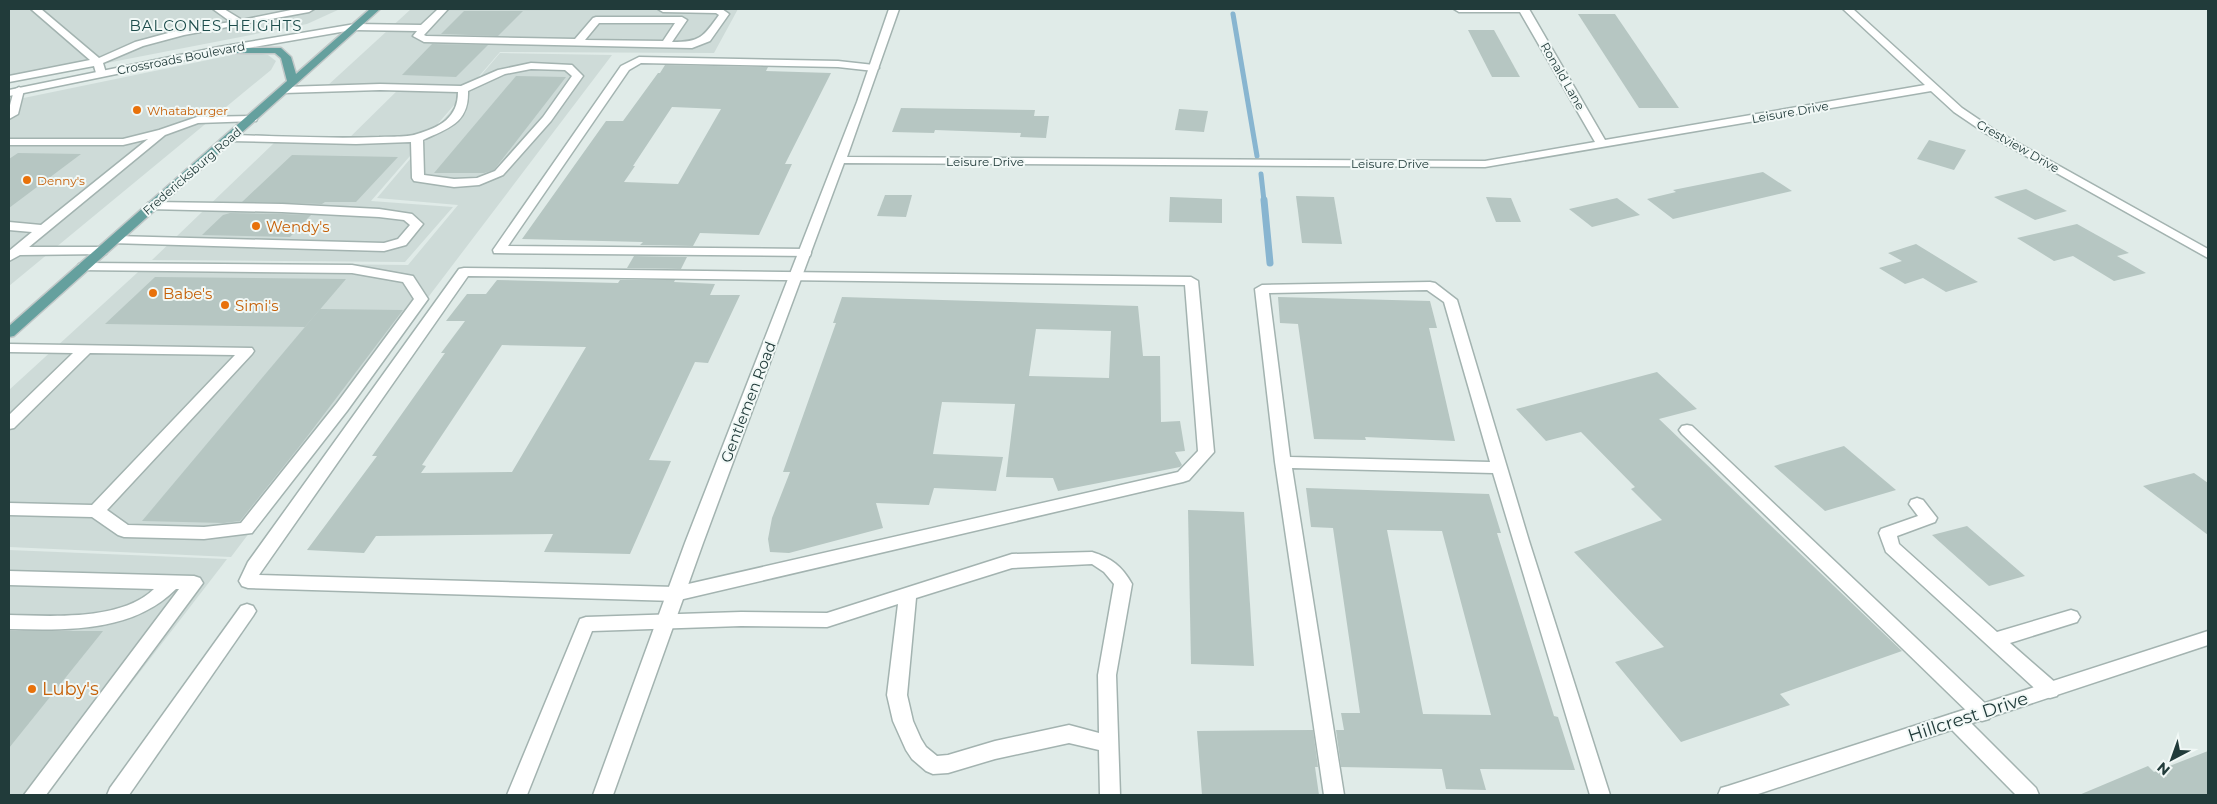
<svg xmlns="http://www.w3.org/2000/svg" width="2217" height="804" viewBox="0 0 2217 804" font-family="Montserrat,sans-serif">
	<rect width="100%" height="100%" fill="#e0ebe8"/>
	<!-- built -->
	<g fill="#cedbd8">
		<polygon points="9,9 340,9 307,24 9,82"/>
		<polygon points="411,9 738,9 714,53 500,52 371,201 453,207 405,262 152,260 274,143 343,144 403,85 327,86"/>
		<polygon points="256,53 268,55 276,61 271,70 9,286 9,101 232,55"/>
		<polygon points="500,53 612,55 231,557 9,547 9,390 149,262 408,265 458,205 377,198"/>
		<polygon points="9,550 227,559 45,795 9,795"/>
	</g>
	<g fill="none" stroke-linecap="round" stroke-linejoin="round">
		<!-- stream-far1 -->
		<g stroke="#88b5d0" stroke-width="5">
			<polyline points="1233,14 1257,156"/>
			<polyline points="1261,174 1264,201"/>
		</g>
		<!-- stream -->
		<polyline stroke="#88b5d0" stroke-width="7" points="1264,200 1270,263"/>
	</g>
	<!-- building -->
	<g fill="#b6c6c2" fill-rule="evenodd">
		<polygon points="464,11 523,11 498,36 441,34"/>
		<polygon points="1578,14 1615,14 1679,108 1639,108"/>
		<polygon points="1468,30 1494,30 1520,77 1492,77"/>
		<polygon points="432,44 488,45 456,77 402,75"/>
		<path d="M665,65L768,67L766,71L831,73L785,164H792L759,235L700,233L693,246L640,245L643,242L522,239L606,121H623L658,73H660ZM672,107L721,109L678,184L624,182L635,166H633Z"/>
		<polygon points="516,76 566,77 494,170 484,173 434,173"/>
		<polygon points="901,108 1035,110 1034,116 1049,116 1046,138 1020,137 1021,133 935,130 934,133 892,132"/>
		<polygon points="1179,109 1208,111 1204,132 1175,130"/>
		<polygon points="1929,140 1966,150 1954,170 1917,159"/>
		<polygon points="18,153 81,154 9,208 9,159"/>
		<polygon points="292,155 398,157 356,202 325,202 322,204 242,202"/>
		<polygon points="1763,172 1792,191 1673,219 1647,199 1676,192 1673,190"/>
		<polygon points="2026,189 2067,211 2035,220 1994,197"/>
		<polygon points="885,195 912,195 906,217 877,216"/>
		<polygon points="1296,196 1334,197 1342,244 1302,243"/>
		<polygon points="1170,197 1222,199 1222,223 1169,222"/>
		<polygon points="1486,197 1511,198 1521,222 1496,222"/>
		<polygon points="1617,198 1640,215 1592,227 1569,209"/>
		<polygon points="230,213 282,214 311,215 290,237 202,235 223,215"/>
		<polygon points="2077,224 2129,253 2117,256 2146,273 2114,281 2073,256 2054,261 2017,238"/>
		<polygon points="1916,244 1978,282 1946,292 1923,278 1905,284 1879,268 1902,261 1888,253"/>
		<polygon points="634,256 687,257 681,269 627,268"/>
		<polygon points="155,277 346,279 305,327 105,324"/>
		<path d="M497,280L618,283L620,280H675L674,282L715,284L710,295H740L708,363L695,362L649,460L671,461L630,554L544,552L553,534L376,536L364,553L307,550L377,456H372L445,353H441L465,321H446L467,294H486ZM502,345L586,347L512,472L421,473L426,466L422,465Z"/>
		<path d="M842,297L1138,306L1143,356H1160L1161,422L1180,421L1185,451L1175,452L1182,465L1180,467L1058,491L1053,478L1006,477L1015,404L942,402L933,454L1003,457L996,491L934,488L929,505L876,503L883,528L789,553L770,552L768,539L772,518L790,472H783L836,323H833ZM1036,329L1111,331L1109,378L1029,376Z"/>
		<polygon points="1278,297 1430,301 1437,328 1429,328 1455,441 1365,437 1366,440 1314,439 1298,324 1280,323"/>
		<polygon points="320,309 403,310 303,442 240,521 224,523 142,521"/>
		<polygon points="1657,372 1697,409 1659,419 1902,651 1780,694 1790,705 1681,742 1615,662 1664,647 1574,552 1662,520 1631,489 1635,487 1581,432 1546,441 1516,409"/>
		<polygon points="1844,446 1896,490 1825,511 1774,466"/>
		<polygon points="2194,473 2208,483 2208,535 2143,486"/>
		<path d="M1306,488L1489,494L1501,533H1497L1554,716L1558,717L1575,770L1480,769L1486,790L1446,789L1442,769L1341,767L1336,730H1344L1341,713H1360L1333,528L1311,527ZM1387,530L1442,531L1491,715L1423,714Z"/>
		<polygon points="1188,510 1244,512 1254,666 1191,664"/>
		<polygon points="1967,526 2025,576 1989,586 1932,535"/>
		<polygon points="9,631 103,631 9,748"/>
		<polygon points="1313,730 1318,767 1315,767 1319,795 1202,795 1197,731"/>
		<polygon points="2208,751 2208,795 2079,795 2148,766 2154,772"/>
	</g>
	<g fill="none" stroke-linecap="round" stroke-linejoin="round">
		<defs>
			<g id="service">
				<polygon points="31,9 41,9 99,58 135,42 183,29 231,22 213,9 224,9 242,20 296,9 314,9 309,12 184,35 143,46 103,63 106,73 101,76 96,73 94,66 9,82 9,76 90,60"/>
				<path d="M438,9H448L424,35L426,36L575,39L593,18L596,17H682L687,20L672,42C701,42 703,37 719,15L716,13L663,12L658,9H722L729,14L710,41L692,48L424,42L413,36L417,31L355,30L350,27L355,24L421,25ZM599,23H675L663,41L585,40Z"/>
				<polygon points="639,57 838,61 874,65 879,68 874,71 838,67 641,63 629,70 508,246 805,249 810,250 811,253 810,256 494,253 493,250 621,66"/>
				<path d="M531,63L572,65L583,76L551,121L503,175L479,185L454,187L414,181L412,178L411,142L356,144L230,141L224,138L230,135C279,136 329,139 379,137C390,136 405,138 417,134C440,127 458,118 458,92L380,90L284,93L279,90L284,87L380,84L461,86L498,70ZM531,69L565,70L572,76L543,117L495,171L477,178L454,179L424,175L423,140C449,128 469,123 468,91L505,74Z"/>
				<polygon points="19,87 24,90 18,114 9,119 9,109 14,90"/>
				<polygon points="252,116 256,117 257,119 256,121 198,123 165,135 29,247 101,247 107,251 106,254 20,255 9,261 9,251 32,232 9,230 9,222 41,225 148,139 123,145 9,145 9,139 123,139 159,130 197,117"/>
				<polygon points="152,202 282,204 379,209 412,214 423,224 406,245 384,251 111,243 109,240 115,236 384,243 398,239 410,225 404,220 379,217 282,212 148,209 146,206 148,203"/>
				<polygon points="84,263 352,265 413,276 428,299 347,411 252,533 204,539 124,537 118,535 92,517 9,515 9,503 92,505 235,355 90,353 14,428 9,429 9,415 73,353 9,352 9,344 252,348 254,351 252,354 107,510 128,525 204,527 241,523 337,403 414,299 403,282 352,273 79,270 77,267 79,264"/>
				<path d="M464,268L1191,277L1198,281L1214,452L1189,480L1183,482L675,601L248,588L242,586L239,581L248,562L459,269ZM468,276L1185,285L1198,451L1178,472L675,587L259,575Z"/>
				<path d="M1430,282L1435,283L1457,300L1529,541L1610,795H1590L1493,473L1292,468L1344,795H1324L1275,462L1255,289L1262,285ZM1427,290L1444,302L1490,462L1290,457L1269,293Z"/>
				<polygon points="1687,425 1692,426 1989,707 1992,713 1989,719 1982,721 1975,719 1682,434 1679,430 1682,426"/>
				<polygon points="1917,498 1923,500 1937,518 1935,522 1897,536 1899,544 1997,632 2071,610 2077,612 2080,617 2077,622 2010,643 2057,684 2060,690 2057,696 2050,698 2043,696 1886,552 1879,533 1881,529 1918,516 1909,504 1911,500"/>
				<path d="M1092,552C1111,558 1122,566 1132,584L1116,675L1120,795H1100L1099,750L1069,743L995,759L948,773L933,774L926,771L912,759L906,750L893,721L887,695L898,604L827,627L741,626L592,631L527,795H507L580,619L586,617L741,612L827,613L1012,554ZM1092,564L1104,572L1114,584L1098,675L1099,733L1069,725L995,741L948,755L937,756L926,747L921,739L913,721L907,695L916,598L1012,568Z"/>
				<path d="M9,571L194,576L200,578L203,583L46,795H24L179,589H176C132,633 67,630 9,629V615C52,616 121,621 154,589L9,585Z"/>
				<polygon points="247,604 253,606 256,611 253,616 129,795 107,795 110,788 241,606"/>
			</g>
			<g id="minor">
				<polygon points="889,9 899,9 847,157 1485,161 1595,142 1520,12 1459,12 1454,9 1529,9 1605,140 1925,85 1843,9 1853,9 1962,108 1993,129 2208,249 2208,258 1985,133 1954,112 1931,91 1485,167 844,163 703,543 613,795 593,795 685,543 857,102"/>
				<polygon points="1956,713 1963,715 2036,788 2039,795 2016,795 1949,727 1946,721 1949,715"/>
			</g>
			<g id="tertiary">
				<polygon points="355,24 358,25 358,29 219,53 9,96 9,90 219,47"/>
				<polygon points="2208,631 2208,645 1755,795 1718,795 1721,788 1728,786"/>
			</g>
			<polygon id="primary" points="370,9 380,9 14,336 9,337 9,326 287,81 281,58 275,53 219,53 215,52 215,48 281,48 291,57 296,74"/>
		</defs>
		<!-- service casing -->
		<use href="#service" stroke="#a3b3b0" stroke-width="3"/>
		<!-- minor casing -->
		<use href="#minor" stroke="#a3b3b0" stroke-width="3"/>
		<!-- tertiary casing -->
		<use href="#tertiary" stroke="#a3b3b0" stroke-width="3"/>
		<!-- primary casing -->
		<use href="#primary" stroke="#c1c8c8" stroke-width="3"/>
		<!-- service -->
		<use href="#service" fill="#fff" fill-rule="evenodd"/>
		<!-- minor -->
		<use href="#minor" fill="#fff" fill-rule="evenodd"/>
		<!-- tertiary -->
		<use href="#tertiary" fill="#fff" fill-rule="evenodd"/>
		<!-- primary -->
		<use href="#primary" fill="#65a09e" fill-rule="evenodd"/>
	</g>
	<!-- markers -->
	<g fill="#e8710a" stroke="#f1f8f6" stroke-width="2">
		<circle cx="137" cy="110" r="5"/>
		<circle cx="27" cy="180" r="5"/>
		<circle cx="256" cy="226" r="5"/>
		<circle cx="153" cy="293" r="5"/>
		<circle cx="225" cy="305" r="5"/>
		<circle cx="32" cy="689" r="5"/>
	</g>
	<g text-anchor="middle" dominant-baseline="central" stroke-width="4" stroke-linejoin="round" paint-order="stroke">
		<!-- far-street labels -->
		<g font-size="12" fill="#213b3a" stroke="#f1f8f6">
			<text transform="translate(181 58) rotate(-11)">Crossroads Boulevard</text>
			<text transform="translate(1563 76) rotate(60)">Ronald Lane</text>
			<text transform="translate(1790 112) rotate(-10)">Leisure Drive</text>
			<text transform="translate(2018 146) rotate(30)">Crestview Drive</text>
			<text x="985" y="161">Leisure Drive</text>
			<text x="1390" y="163">Leisure Drive</text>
			<text transform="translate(192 171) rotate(-41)">Fredericksburg Road</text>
		</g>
		<!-- far-food labels -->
		<g font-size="12" fill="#c56008" stroke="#f1f8f6" text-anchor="start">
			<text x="147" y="110">Whataburger</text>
			<text x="37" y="180">Denny's</text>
		</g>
		<!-- far-quarter labels -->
		<g font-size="15" letter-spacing="1" fill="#1d4d4c" stroke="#f1f8f6">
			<text x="216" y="25">BALCONES HEIGHTS</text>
		</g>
		<!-- food labels -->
		<g font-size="15" fill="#c56008" stroke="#f1f8f6" text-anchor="start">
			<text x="266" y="226">Wendy's</text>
			<text x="163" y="293">Babe's</text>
			<text x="235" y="305">Simi's</text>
		</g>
		<!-- street labels -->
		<g font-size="15" fill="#213b3a" stroke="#f1f8f6">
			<text transform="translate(748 402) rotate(-69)">Gentlemen Road</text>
		</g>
		<!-- near-food labels -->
		<g font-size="18" fill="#c56008" stroke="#f1f8f6" text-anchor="start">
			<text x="42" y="689">Luby's</text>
		</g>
		<!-- near-street labels -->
		<g font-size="18" fill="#213b3a" stroke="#f1f8f6">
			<text transform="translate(1968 717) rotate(-18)">Hillcrest Drive</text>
		</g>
	</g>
	<!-- border -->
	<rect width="2217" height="804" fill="none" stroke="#213b3a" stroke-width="20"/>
	<!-- north arrow -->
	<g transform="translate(2172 759) rotate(221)" stroke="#f1f8f6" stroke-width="4" paint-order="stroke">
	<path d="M0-4L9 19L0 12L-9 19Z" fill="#213b3a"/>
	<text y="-8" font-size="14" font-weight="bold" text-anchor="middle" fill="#213b3a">N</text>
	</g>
</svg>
